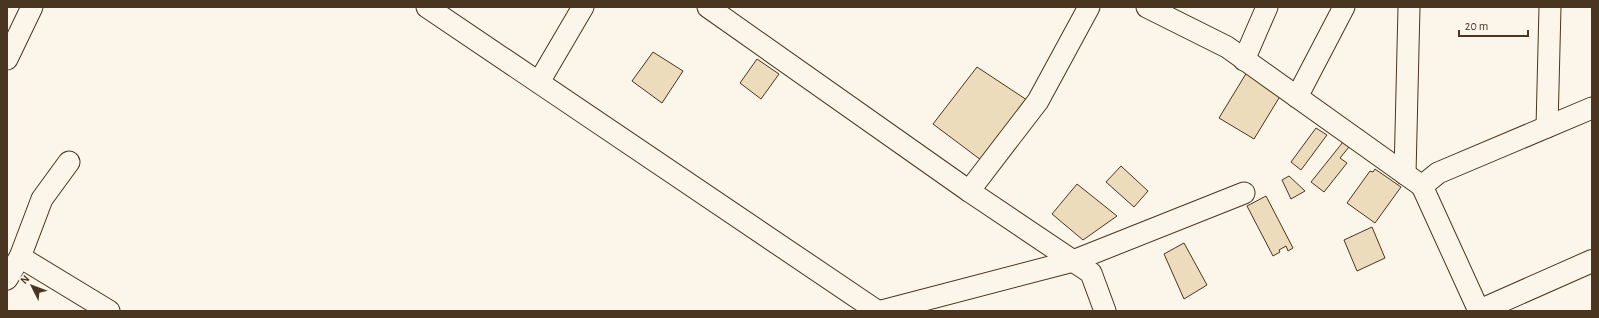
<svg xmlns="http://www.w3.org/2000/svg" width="1599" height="318" viewBox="0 0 1599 318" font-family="'Alegreya Sans',sans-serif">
	<rect width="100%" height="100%" fill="#fbf6e9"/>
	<!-- building -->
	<g fill="#ecdcbc" stroke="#4a3520">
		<polygon points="653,52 683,71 662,103 632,81"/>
		<polygon points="757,59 779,74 761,99 740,83"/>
		<polygon points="977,67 1030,102 985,163 933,124"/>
		<polygon points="1247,72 1282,93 1254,139 1219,118"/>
		<polygon points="1316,128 1327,135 1301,170 1291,162"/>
		<polygon points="1343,142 1349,147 1340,158 1347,163 1324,192 1311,182"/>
		<polygon points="1121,166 1148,191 1134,207 1106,182"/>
		<polygon points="1375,169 1401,187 1375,223 1347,203 1370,171 1373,172"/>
		<polygon points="1289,176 1305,191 1291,199 1282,180"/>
		<polygon points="1077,184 1117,216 1083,240 1052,214"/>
		<polygon points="1266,196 1293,248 1288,251 1286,246 1279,250 1280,252 1273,256 1247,206"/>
		<polygon points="1372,227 1385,258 1357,271 1344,240"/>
		<polygon points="1184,243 1207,285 1184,299 1164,254"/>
	</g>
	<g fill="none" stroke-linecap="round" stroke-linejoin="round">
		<defs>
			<g id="minor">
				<polyline points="427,7 877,311"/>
				<polyline points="708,7 969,191 1091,273 1105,311"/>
				<polyline points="1147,7 1227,47 1422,186"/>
				<polyline points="7,59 32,7"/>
				<polyline points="1244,60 1267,7"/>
				<polyline points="539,82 583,7"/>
				<polyline points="1297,97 1344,7"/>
				<polyline points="1547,127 1550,7"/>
				<polyline points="1405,174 1409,7"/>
				<polyline points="969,191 1038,101 1089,7"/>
				<polyline points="20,257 42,199 69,162"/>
				<polyline points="7,279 20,257 109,311"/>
				<polyline points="882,311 1073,261 1244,193"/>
				<polyline points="1479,311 1422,186 1438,173 1592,108"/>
			</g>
			<polyline id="secondary" points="1479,311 1592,261"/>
		</defs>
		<!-- minor casing -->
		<use href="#minor" stroke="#4a3520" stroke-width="23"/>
		<!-- secondary casing -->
		<use href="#secondary" stroke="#4a3520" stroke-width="24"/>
		<!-- minor -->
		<use href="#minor" stroke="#fbf6e9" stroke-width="21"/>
		<!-- secondary -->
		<use href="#secondary" stroke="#fbf6e9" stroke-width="22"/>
	</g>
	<!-- border -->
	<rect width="1599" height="318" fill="none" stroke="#4a3520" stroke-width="16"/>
	<!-- north arrow -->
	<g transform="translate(32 286) rotate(312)" stroke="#fbf6e9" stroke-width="3" paint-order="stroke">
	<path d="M0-3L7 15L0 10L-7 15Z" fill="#4a3520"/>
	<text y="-6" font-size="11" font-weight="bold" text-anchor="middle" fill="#4a3520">N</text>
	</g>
	<!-- scale -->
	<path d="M1459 30v6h69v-6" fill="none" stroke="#4a3520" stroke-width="2"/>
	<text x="1465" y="30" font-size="12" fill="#4a3520" stroke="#fbf6e9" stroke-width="3" paint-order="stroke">20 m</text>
</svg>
